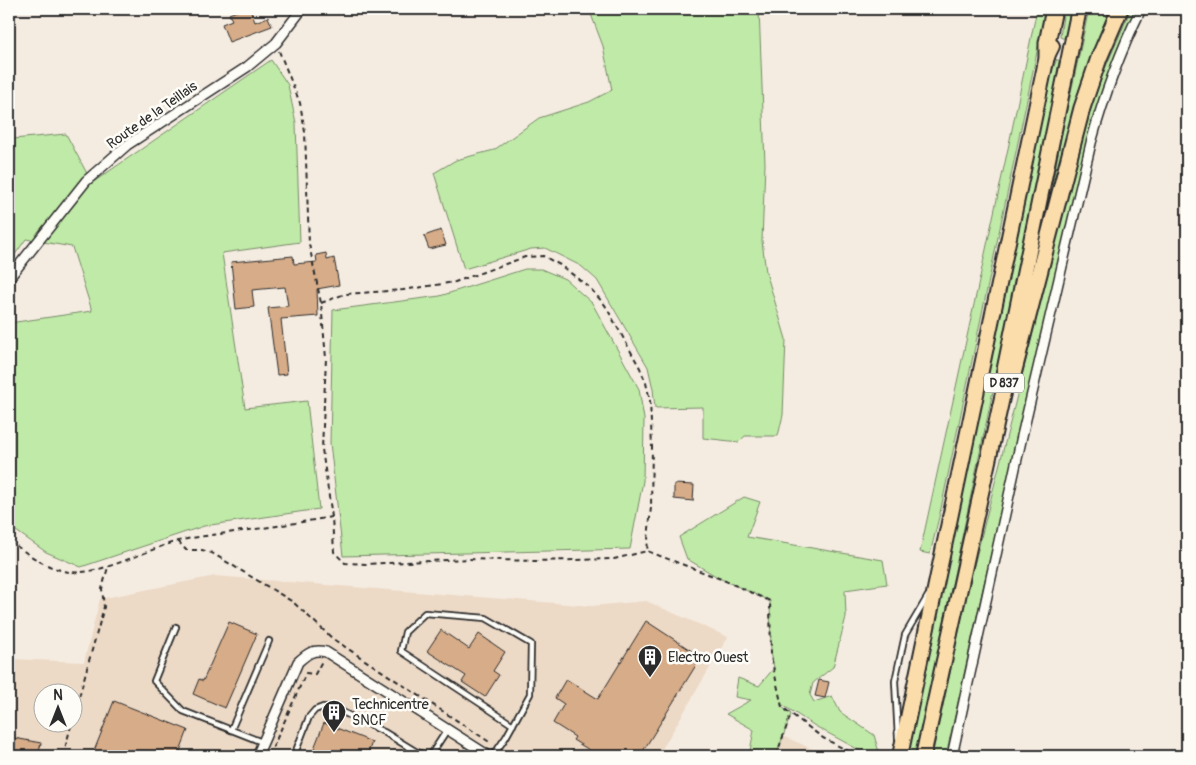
<svg xmlns="http://www.w3.org/2000/svg" width="1196" height="765" viewBox="0 0 1196 765" font-family="Pangolin,sans-serif">
	<rect width="100%" height="100%" fill="#f5ece1"/>
	<filter id="ink" filterUnits="userSpaceOnUse"><feTurbulence type="fractalNoise" baseFrequency=".02" numOctaves="2"/><feDisplacementMap in="SourceGraphic" scale="10" xChannelSelector="R" yChannelSelector="G"/><feConvolveMatrix kernelMatrix="1 2 1 2 8 2 1 2 1" color-interpolation-filters="sRGB"/></filter>
	<g filter="url(#ink)">
		<!-- built -->
		<g fill="#ecd9c6" fill-rule="evenodd">
			<path d="M215,576L592,606L646,601L728,637L658,756H9V659L84,662L100,599ZM42,692H72V722H42Z"/>
			<polygon points="783,736 828,756 776,756"/>
		</g>
		<!-- green -->
		<g fill="#c0eaa7" stroke="#768a69">
			<polygon points="589,9 759,9 765,164 762,241 766,272 786,339 783,415 778,436 745,436 739,442 703,438 703,407 655,408 653,389 648,367 597,280 581,266 545,248 531,249 464,269 434,173 456,160 494,150 539,118 589,102 612,90 603,46"/>
			<polygon points="1037,9 1046,9 940,513 930,554 920,552 1009,144"/>
			<polygon points="1064,9 1073,9 1065,38 1062,38 1060,37"/>
			<polygon points="1089,9 1115,9 1045,223 1061,138"/>
			<polygon points="1131,9 1137,9 1120,46 1025,408 983,588 946,756 932,756 969,585 1087,119 1101,78"/>
			<path d="M1057,59L1059,61L1057,73L1058,79C1012,305 963,530 916,756H906L1049,78Z"/>
			<polygon points="271,60 288,85 296,123 300,242 222,253 245,408 307,401 319,509 204,526 81,567 46,552 9,526 9,323 92,311 72,247 26,239 9,263 9,125 13,139 66,134 92,183"/>
			<polygon points="525,269 541,269 565,279 592,303 639,389 644,419 643,481 630,549 343,556 330,443 333,310 440,296"/>
			<polygon points="744,497 760,502 747,537 883,560 887,584 845,590 846,617 833,667 813,683 810,695 814,702 832,696 840,712 874,735 880,756 870,756 815,726 781,704 782,707 791,714 776,756 749,756 754,730 726,714 751,700 735,697 738,678 759,686 774,668 771,652 770,601 721,579 687,559 679,537"/>
		</g>
		<!-- building -->
		<g fill="#d7ac88" stroke="#2b2b2b">
			<polygon points="242,9 250,9 255,22 268,17 272,26 229,42 222,24 232,20 229,14"/>
			<polygon points="441,230 446,245 429,249 424,236"/>
			<polygon points="326,253 327,260 334,258 339,285 317,289 318,316 281,319 287,374 277,375 268,308 288,306 285,287 252,290 254,307 236,309 231,262 293,256 294,264 317,262 316,255"/>
			<polygon points="674,484 694,485 693,501 674,499"/>
			<polygon points="646,621 701,657 640,756 599,756 573,740 575,737 553,723 564,704 555,698 566,679 598,699"/>
			<polygon points="229,622 257,634 225,708 193,694 199,679 203,681"/>
			<polygon points="441,630 469,649 479,634 505,652 493,671 499,675 485,697 462,682 466,676 427,651"/>
			<polygon points="819,680 829,682 825,698 815,696"/>
			<polygon points="114,701 188,730 178,756 92,756"/>
			<polygon points="324,723 372,742 367,756 311,756"/>
			<polygon points="9,737 41,743 38,756 9,756"/>
		</g>
		<g fill="none" stroke-linecap="round" stroke-linejoin="round">
			<defs>
				<g id="lane">
					<polyline points="176,627 154,681 183,711 262,742"/>
					<polyline points="231,730 269,641"/>
					<polyline points="898,738 895,681 905,635 928,596"/>
					<polyline points="294,756 309,717 315,710 323,707 334,708 384,732 415,751 427,756"/>
					<polyline points="430,756 447,730"/>
					<polyline points="493,756 506,737 530,694 531,644 486,618 425,613 405,632 401,651 513,725"/>
				</g>
				<g id="street">
					<polyline points="9,278 86,181 127,145 247,67 276,43 302,9"/>
					<path d="M257,756L298,662C308,653 313,649 326,652L489,756"/>
					<path d="M952,756L1022,436L1091,143C1104,96 1120,52 1141,9"/>
				</g>
				<g id="primary">
					<polyline points="900,756 1047,56 1052,46"/>
					<polyline points="923,756 1005,384 1004,372 1079,9"/>
				</g>
				<g id="highway">
					<polyline points="1047,56 1047,43 1054,9"/>
					<polyline points="1005,384 1013,374 1082,108 1099,58 1120,9"/>
				</g>
			</defs>
			<!-- lane casing -->
			<use href="#lane" stroke="#2b2b2b" stroke-width="8"/>
			<!-- street casing -->
			<use href="#street" stroke="#2b2b2b" stroke-width="12"/>
			<!-- primary casing -->
			<use href="#primary" stroke="#2b2b2b" stroke-width="18"/>
			<!-- highway casing -->
			<use href="#highway" stroke="#2b2b2b" stroke-width="19"/>
			<!-- path -->
			<g stroke="#2b2b2b" stroke-width="2" stroke-dasharray="5 4" stroke-linecap="butt">
				<polyline points="279,51 300,103 305,132 309,244 321,303 326,358 322,449 332,517 334,552 345,563 366,564 469,559 533,561 614,559 647,551 721,579 770,601 771,657 782,707 823,738 858,756"/>
				<polyline points="321,303 345,294 403,290 455,282 525,257 543,256 560,265 589,287 605,305 640,368 646,383 650,400 652,447 651,507 647,551"/>
				<path d="M9,541C27,553 47,569 69,572C100,576 148,549 178,541C199,536 221,534 242,531C272,527 302,522 332,517"/>
				<polyline points="178,541 186,550 202,550 212,553 293,602 333,639 491,743"/>
				<polyline points="72,722 104,607 102,589 108,567"/>
				<polyline points="63,756 72,722"/>
				<polyline points="269,756 306,673 315,674 322,661"/>
				<polyline points="776,756 791,714"/>
			</g>
			<!-- lane -->
			<use href="#lane" stroke="#fdfcf7" stroke-width="4.5"/>
			<!-- street -->
			<use href="#street" stroke="#fdfcf7" stroke-width="9"/>
			<!-- primary -->
			<use href="#primary" stroke="#fbddab" stroke-width="14"/>
			<!-- highway -->
			<use href="#highway" stroke="#fbddab" stroke-width="15"/>
		</g>
	</g>
	<!-- icons -->
	<defs>
		<symbol id="building-pin" viewBox="-11 -11 22 30"><path d="M0 17L-7.5 6A9.5 9.5 0 1 1 7.5 6Z" fill="#2b2b2b" stroke="#fdfcf7"/><path d="M-4-6H4V6H1V3H-1V6H-4ZM-2.5-4.3h1.7v1.8h-1.7ZM.8-4.3h1.7v1.8H.8ZM-2.5-1h1.7V.8h-1.7ZM.8-1h1.7V.8H.8Z" fill="#fff"/></symbol>
	</defs>
	<g fill-rule="evenodd">
		<use href="#building-pin" x="636" y="643" width="28" height="38"/>
		<use href="#building-pin" x="320" y="698" width="28" height="38"/>
	</g>
	<g text-anchor="middle" dominant-baseline="central" stroke-width="5" stroke-linejoin="round" paint-order="stroke">
		<!-- shield labels -->
		<rect fill="#fdfcf7" stroke="#6a6a68" stroke-width="1" x="984" y="373.5" width="40" height="19" rx="4"/>
		<g font-size="12" font-weight="bold" fill="#2b2b2b">
			<text x="1004" y="383">D 837</text>
		</g>
		<!-- street labels -->
		<g font-size="14" fill="#2b2b2b" stroke="#fdfcf7">
			<text transform="translate(152 115) rotate(-35)">Route de la Teillais</text>
		</g>
		<!-- poi labels -->
		<g font-size="14" fill="#2b2b2b" stroke="#fdfcf7" text-anchor="start">
			<text x="668" y="657">Electro Ouest</text>
			<text x="352" y="704">Technicentre<tspan x="352" dy="16">SNCF</tspan></text>
		</g>
	</g>
	<!-- margin -->
	<rect width="1196" height="765" fill="none" stroke="#fdfcf7" stroke-width="30"/>
	<rect x="15" y="15" width="1166" height="735" fill="none" stroke="#2b2b2b" stroke-width="2" filter="url(#ink)"/>
	<!-- north arrow -->
	<g transform="translate(58 708)"><circle r="24" fill="#fdfcf7" stroke="#a9a8a5"/>
	<path d="M0-4L9 19L0 12L-9 19Z" fill="#2b2b2b"/>
	<text y="-8" font-size="14" font-weight="bold" text-anchor="middle" fill="#2b2b2b">N</text>
	</g>
</svg>
